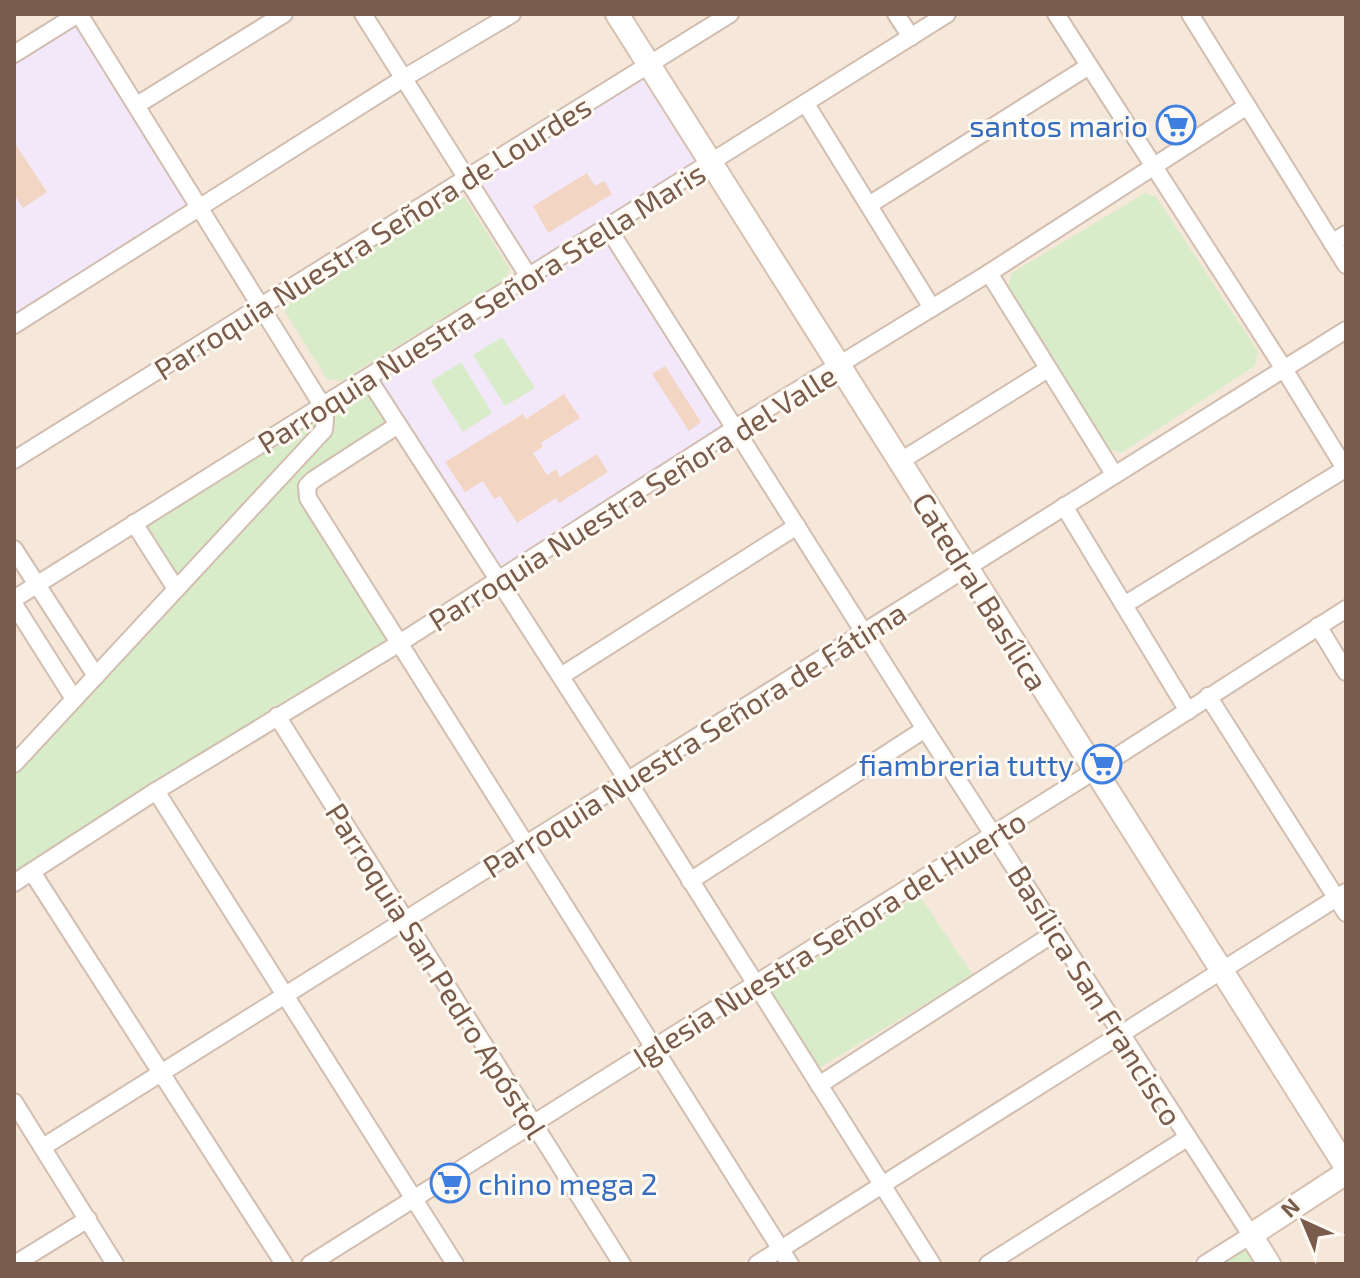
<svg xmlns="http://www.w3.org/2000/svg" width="1360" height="1278" viewBox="0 0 1360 1278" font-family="'Exo 2',sans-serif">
	<rect width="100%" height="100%" fill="#fdf6ec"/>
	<!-- residential -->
	<rect fill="#f5e8da" x="14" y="14" width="1332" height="1250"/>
	<!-- education -->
	<g fill="#f3e8fa">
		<polygon points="78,16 200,207 14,324 14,56"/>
		<polygon points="649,66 709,164 529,276 467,177"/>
		<polygon points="608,229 734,429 499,579 370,378"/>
	</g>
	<!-- green -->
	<g fill="#d8ecc9">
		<polygon points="1145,193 1156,197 1258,351 1255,366 1121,453 1108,448 1008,287 1012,273"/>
		<polygon points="457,195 465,198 510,269 506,279 341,381 327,379 285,312 291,300"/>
		<polygon points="502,337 535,388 505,406 473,355"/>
		<polygon points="461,362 492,413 463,432 431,381"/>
		<polygon points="368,378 397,424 307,486 397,643 14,884 14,765 176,589 134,523"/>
		<polygon points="919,895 973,975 819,1068 768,988"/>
		<polygon points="1250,1237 1268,1264 1207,1264"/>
	</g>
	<!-- building -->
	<g fill="#f3d5c3">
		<polygon points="14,142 47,192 23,208 14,194"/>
		<polygon points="587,173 595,186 604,181 612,194 548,233 533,206"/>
		<polygon points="665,366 701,422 689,431 652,374"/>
		<polygon points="564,394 580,418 541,443 543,447 533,453 547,475 556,469 560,477 597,454 608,472 559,503 556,498 517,523 500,496 494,499 483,481 465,492 445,462 523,414 526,419"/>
	</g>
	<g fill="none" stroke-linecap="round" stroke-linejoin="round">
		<defs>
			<g id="minor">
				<polyline points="363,14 529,277"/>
				<polyline points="896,14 911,37"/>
				<polyline points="1056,14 1284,369 1346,470"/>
				<polyline points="1190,14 1346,265"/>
				<polyline points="14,54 78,14"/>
				<polyline points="806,104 932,308"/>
				<polyline points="137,105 284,14"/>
				<polyline points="869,205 1089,66"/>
				<polyline points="608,228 925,729 1251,1235 1205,1264"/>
				<polyline points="1332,243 1346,234"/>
				<polyline points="989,273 1114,474"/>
				<polyline points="14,325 404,78 512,14"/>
				<polyline points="368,378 628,781 932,1264"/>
				<polyline points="398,425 313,480 307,486 308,498 790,1264"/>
				<polyline points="14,460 730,14"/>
				<polyline points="899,462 1048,369"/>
				<polyline points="1064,506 1188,711"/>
				<polyline points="134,523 176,589"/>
				<polyline points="14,549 96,676"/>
				<polyline points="14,599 947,14"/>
				<polyline points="14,604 74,699"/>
				<polyline points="1124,605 1345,469"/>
				<polyline points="1318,626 1346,672"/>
				<polyline points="561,676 797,526"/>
				<polyline points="1208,696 1346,913"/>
				<polyline points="277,716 622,1264"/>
				<polyline points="14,764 324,430 325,418 322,405 79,14"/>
				<polyline points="156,791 455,1264"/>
				<polyline points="32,872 284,1264"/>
				<polyline points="690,881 925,729"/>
				<polyline points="14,883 156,791 398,644 734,429 989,273 1247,106"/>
				<polyline points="819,1085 1056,932"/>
				<polyline points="14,1102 115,1264"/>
				<polyline points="43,1147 1346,330"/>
				<polyline points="15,1264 88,1219"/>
				<polyline points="310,1264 1094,771 1346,609"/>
				<polyline points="757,1264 1346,892"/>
				<polyline points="988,1264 1187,1138"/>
			</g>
			<g id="secondary">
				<polyline points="617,14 1346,1167"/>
				<polyline points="1269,1264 1251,1235 1346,1173"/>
			</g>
		</defs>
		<!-- minor casing -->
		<use href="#minor" stroke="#d1beb0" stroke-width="20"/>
		<!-- secondary casing -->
		<use href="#secondary" stroke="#d6c0b0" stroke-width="26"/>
		<!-- minor -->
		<use href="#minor" stroke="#fff" stroke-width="16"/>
		<!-- secondary -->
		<use href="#secondary" stroke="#fff" stroke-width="22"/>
	</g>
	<!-- icons -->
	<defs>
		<symbol id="supermarket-ring" viewBox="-11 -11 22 22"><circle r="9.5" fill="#fffaf3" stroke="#3f7fe0" stroke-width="1.5"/><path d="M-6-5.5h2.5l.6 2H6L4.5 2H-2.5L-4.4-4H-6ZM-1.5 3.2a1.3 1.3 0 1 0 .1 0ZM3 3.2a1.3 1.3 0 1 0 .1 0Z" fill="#3f7fe0"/></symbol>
	</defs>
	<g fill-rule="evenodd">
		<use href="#supermarket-ring" x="1154" y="103" width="44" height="44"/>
		<use href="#supermarket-ring" x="1080" y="742" width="44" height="44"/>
		<use href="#supermarket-ring" x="428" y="1161" width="44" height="44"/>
	</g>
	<g text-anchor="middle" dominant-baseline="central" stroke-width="6" stroke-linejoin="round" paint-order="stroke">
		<!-- shop labels -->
		<g font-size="30" fill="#366cbe" stroke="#fffaf3" text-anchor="end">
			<text x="1148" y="125">santos mario</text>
			<text x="1074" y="764">fiambreria tutty</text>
			<text x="478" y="1183" text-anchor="start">chino mega 2</text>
		</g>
		<!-- street labels -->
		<g font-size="30" fill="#7a5c4d" stroke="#fffaf3">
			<text transform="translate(372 237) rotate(-32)">Parroquia Nuestra Señora de Lourdes</text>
			<text transform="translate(481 307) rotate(-32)">Parroquia Nuestra Señora Stella Maris</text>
			<text transform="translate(632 497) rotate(-32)">Parroquia Nuestra Señora del Valle</text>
			<text transform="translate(981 591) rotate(58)">Catedral Basílica</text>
			<text transform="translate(694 739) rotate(-32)">Parroquia Nuestra Señora de Fátima</text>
			<text transform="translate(829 938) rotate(-32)">Iglesia Nuestra Señora del Huerto</text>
			<text transform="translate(437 970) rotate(58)">Parroquia San Pedro Apóstol</text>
			<text transform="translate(1096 995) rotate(58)">Basílica San Francisco</text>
		</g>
	</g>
	<!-- border -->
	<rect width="1360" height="1278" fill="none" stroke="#7a5c4d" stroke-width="32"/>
	<!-- north arrow -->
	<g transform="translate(1304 1222) rotate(316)" stroke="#fffaf3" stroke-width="6" paint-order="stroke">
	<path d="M0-6L14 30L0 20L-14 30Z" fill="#7a5c4d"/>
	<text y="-12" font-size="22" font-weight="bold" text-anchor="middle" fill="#7a5c4d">N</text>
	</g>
</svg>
